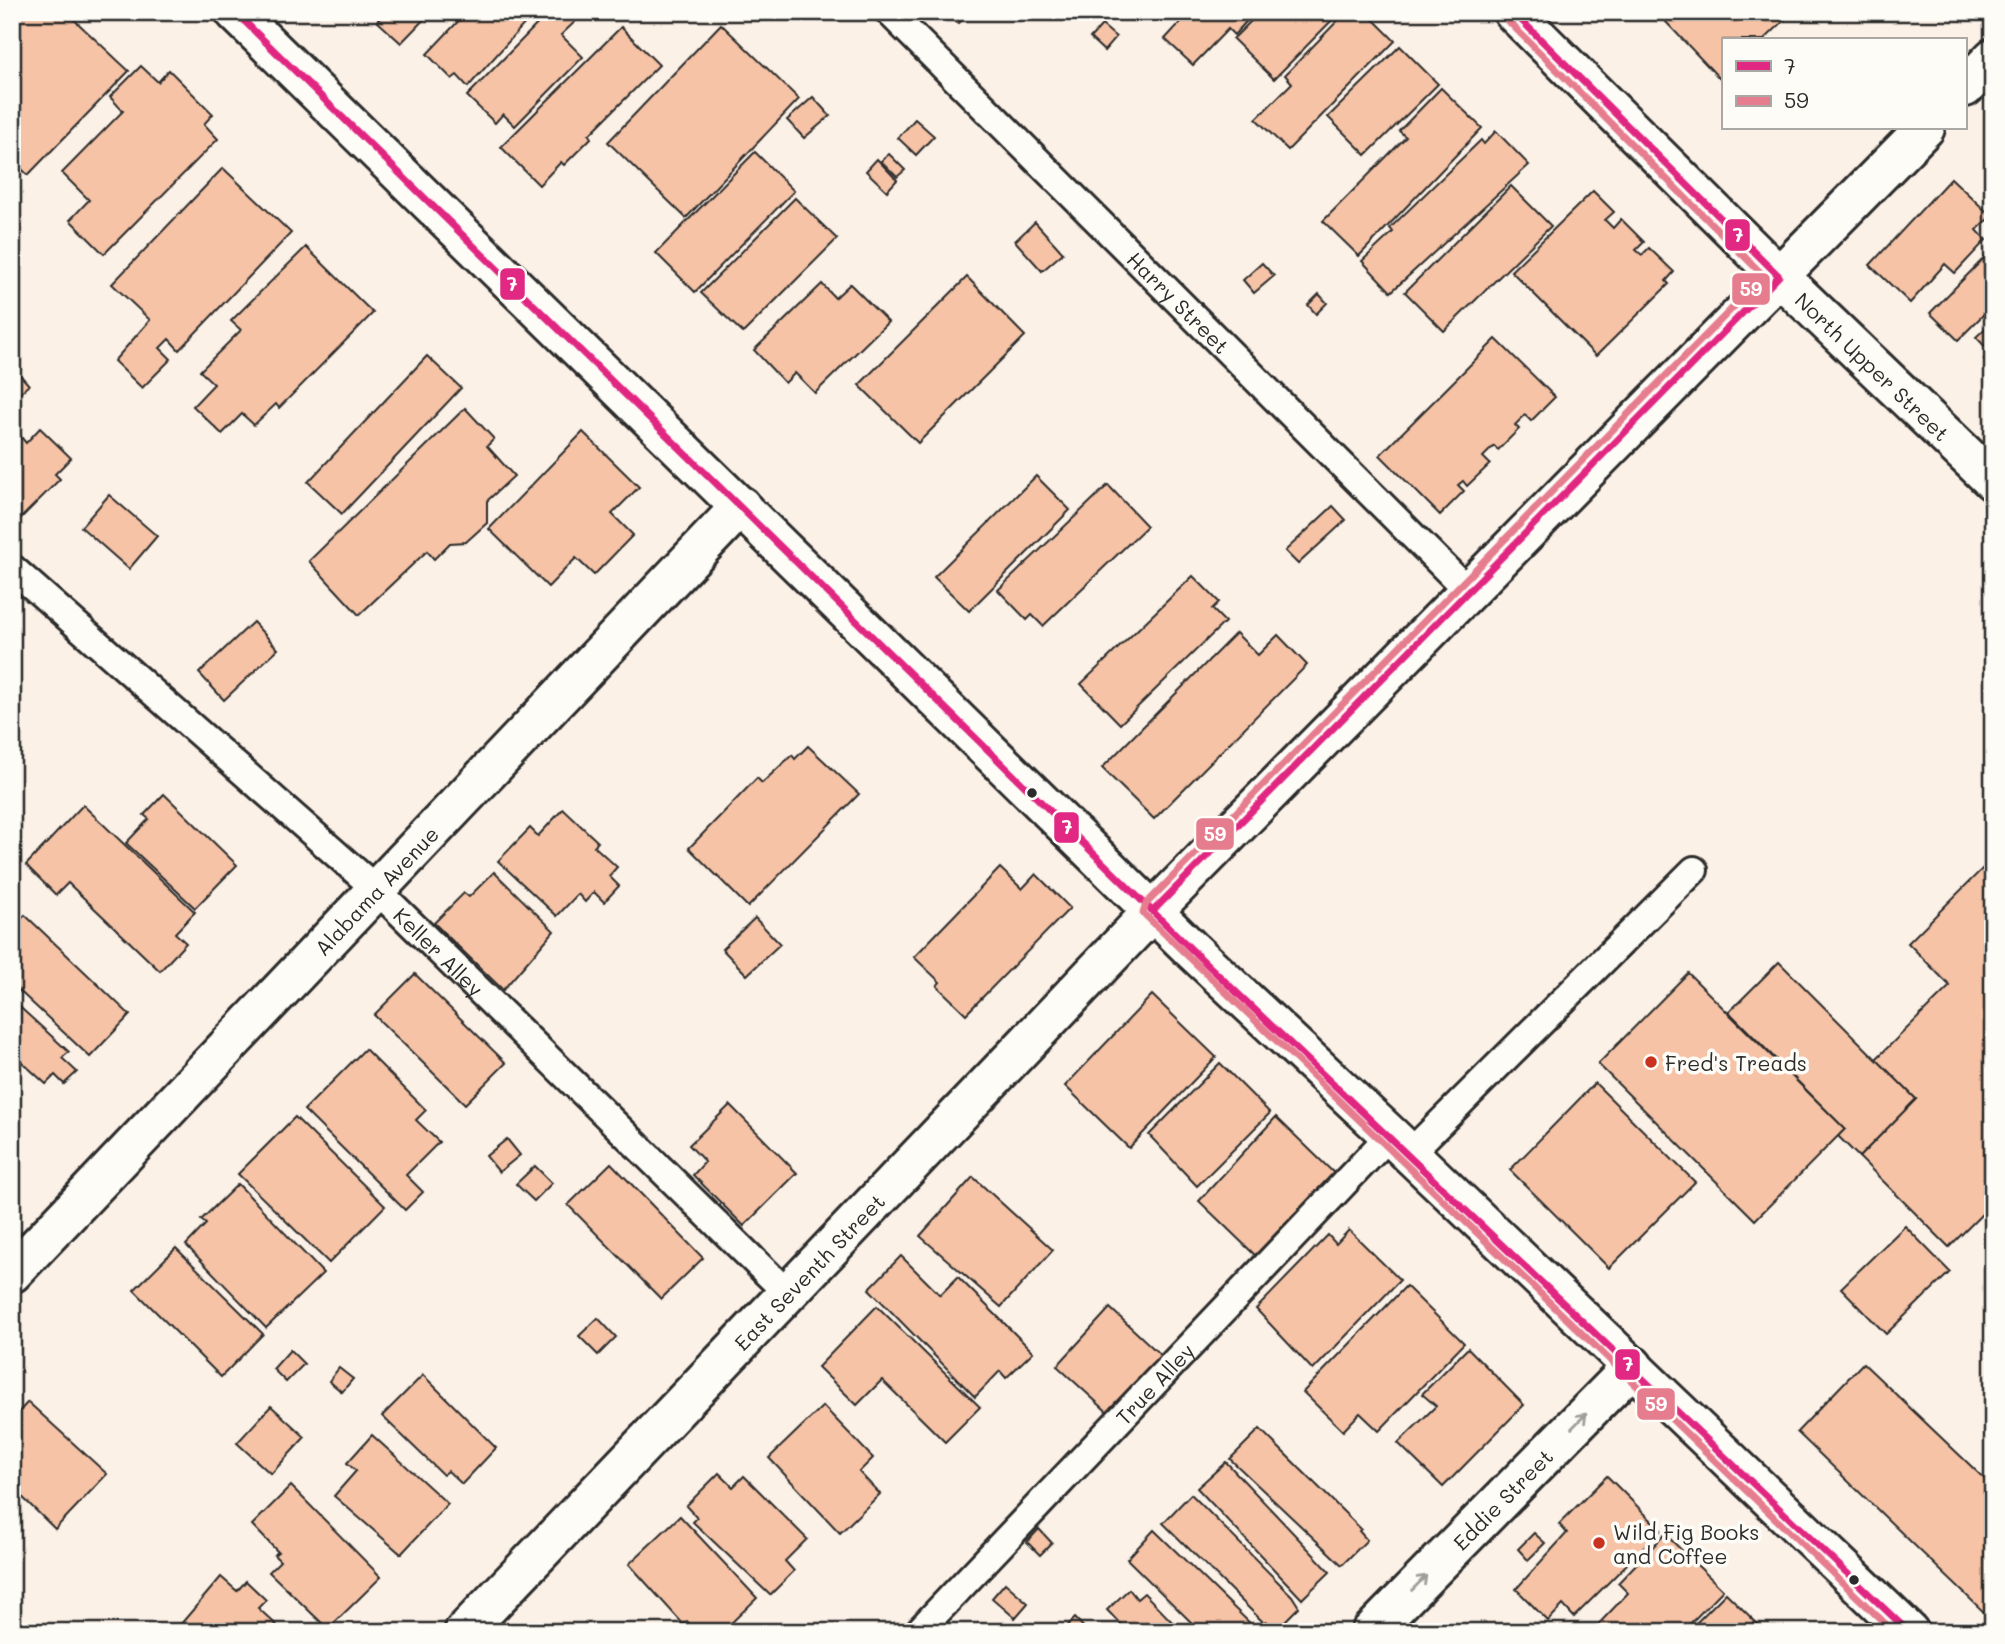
<svg xmlns="http://www.w3.org/2000/svg" width="2005" height="1644" viewBox="0 0 2005 1644" font-family="Mali,sans-serif">
	<rect width="100%" height="100%" fill="#fcf1e7"/>
	<filter id="ink" filterUnits="userSpaceOnUse"><feTurbulence type="fractalNoise" baseFrequency=".0143" numOctaves="2"/><feDisplacementMap in="SourceGraphic" scale="14" xChannelSelector="R" yChannelSelector="G"/><feConvolveMatrix kernelMatrix="1 2 1 2 8 2 1 2 1" color-interpolation-filters="sRGB"/></filter>
	<g filter="url(#ink)">
		<!-- building -->
		<g fill="#f6c3a6" stroke="#2b2b2b" stroke-width="2">
			<polygon points="23,12 66,12 129,71 28,175 12,160 12,23"/>
			<polygon points="385,12 431,12 401,43 377,21"/>
			<polygon points="467,12 535,12 468,87 457,75 452,79 427,54"/>
			<polygon points="549,12 575,12 580,17 561,35 583,57 515,126 503,114 495,123 467,96"/>
			<polygon points="947,12 970,12 958,24"/>
			<polygon points="1190,12 1255,12 1234,35 1228,29 1193,65 1165,39"/>
			<polygon points="1260,12 1340,12 1274,79 1233,39"/>
			<polygon points="1346,12 1366,12 1395,41 1288,150 1256,119 1292,83 1285,75"/>
			<polygon points="1673,12 1793,12 1764,40 1723,40 1722,81 1665,21"/>
			<polygon points="721,24 799,99 686,218 608,142"/>
			<polygon points="1102,25 1116,37 1104,51 1090,38"/>
			<polygon points="621,27 659,65 589,135 591,138 564,165 561,162 539,185 501,147"/>
			<polygon points="1400,46 1438,84 1366,155 1328,117"/>
			<polygon points="141,66 158,82 169,70 213,114 204,124 218,139 104,254 70,220 89,200 62,173 123,111 110,97"/>
			<polygon points="1441,88 1482,128 1359,256 1323,221 1406,137 1399,131"/>
			<polygon points="813,97 830,116 804,138 787,120"/>
			<polygon points="915,119 934,136 916,155 898,138"/>
			<polygon points="1496,131 1529,165 1391,292 1362,261 1393,232 1390,228 1481,140 1484,144"/>
			<polygon points="755,152 794,191 695,292 656,253"/>
			<polygon points="889,154 905,170 897,177 881,161"/>
			<polygon points="877,159 897,180 887,191 866,171"/>
			<polygon points="223,168 291,233 179,350 169,339 160,348 171,359 142,388 114,361 150,320 112,284"/>
			<polygon points="1951,178 1991,216 1977,230 1986,240 1955,273 1945,264 1910,303 1870,265"/>
			<polygon points="1511,186 1551,226 1444,331 1405,292"/>
			<polygon points="1593,191 1614,212 1605,220 1613,228 1621,219 1644,242 1636,250 1642,255 1649,248 1674,272 1666,281 1669,284 1596,356 1511,271"/>
			<polygon points="795,198 837,239 743,333 701,293"/>
			<polygon points="1035,222 1063,253 1042,271 1015,241"/>
			<polygon points="306,247 373,313 279,408 276,404 254,425 242,414 222,434 193,406 214,384 200,371 241,330 231,321"/>
			<polygon points="1993,249 1993,305 1958,340 1930,313"/>
			<polygon points="1262,263 1274,276 1254,293 1243,280"/>
			<polygon points="967,277 1025,336 918,443 859,385"/>
			<polygon points="822,284 835,298 850,284 888,322 815,393 795,373 785,383 754,350"/>
			<polygon points="1319,294 1327,303 1316,314 1308,305"/>
			<polygon points="1993,321 1993,369 1984,359 1991,353 1976,337"/>
			<polygon points="1496,339 1555,397 1531,421 1525,415 1515,425 1519,429 1498,450 1494,446 1483,457 1490,464 1467,486 1463,481 1458,485 1464,491 1440,515 1380,455"/>
			<polygon points="427,356 461,388 342,514 308,482"/>
			<polygon points="12,366 29,385 13,399 12,397"/>
			<polygon points="465,408 494,439 487,446 514,476 487,501 487,523 466,542 450,543 434,559 427,551 359,615 309,561"/>
			<polygon points="40,428 71,458 55,474 60,479 13,526 12,445 21,437 26,443"/>
			<polygon points="583,432 639,487 612,514 633,535 594,575 576,558 548,587 489,529"/>
			<polygon points="1036,476 1070,510 969,611 934,577"/>
			<polygon points="1108,485 1147,526 1043,626 1032,615 1027,620 998,590"/>
			<polygon points="109,495 157,536 129,569 81,527"/>
			<polygon points="1333,506 1346,520 1298,564 1285,551"/>
			<polygon points="1193,576 1219,602 1212,609 1225,622 1120,724 1081,684"/>
			<polygon points="253,622 278,649 224,700 199,673"/>
			<polygon points="1236,633 1258,655 1278,635 1307,665 1154,819 1102,768"/>
			<polygon points="808,746 859,794 748,907 689,848 757,778 762,783 792,755 795,759"/>
			<polygon points="164,794 237,865 195,908 126,843 149,819 144,815"/>
			<polygon points="83,805 195,912 175,933 186,943 160,971 68,883 56,895 26,865"/>
			<polygon points="563,809 598,842 594,846 617,867 609,876 619,886 604,902 594,892 585,902 578,894 557,916 498,861 530,828 538,836"/>
			<polygon points="1986,865 1993,871 1993,1203 1949,1247 1859,1157 1916,1099 1876,1059 1950,986 1908,943"/>
			<polygon points="1000,868 1022,889 1036,874 1070,908 966,1014 937,986 940,982 914,957"/>
			<polygon points="494,872 554,931 503,990 434,923 464,893 469,897"/>
			<polygon points="25,915 130,1015 90,1057 12,984 12,928"/>
			<polygon points="755,918 780,944 747,975 722,949"/>
			<polygon points="1779,962 1916,1099 1859,1157 1838,1136 1845,1129 1729,1012"/>
			<polygon points="1688,973 1845,1129 1755,1220 1598,1064"/>
			<polygon points="415,974 506,1063 465,1104 374,1015"/>
			<polygon points="1152,995 1216,1057 1129,1148 1065,1086"/>
			<polygon points="12,1000 69,1052 62,1058 77,1072 64,1084 55,1075 46,1084 12,1053"/>
			<polygon points="365,1049 426,1110 416,1120 439,1142 406,1175 423,1192 405,1210 304,1110"/>
			<polygon points="1220,1063 1270,1113 1197,1186 1149,1135"/>
			<polygon points="1595,1083 1695,1182 1609,1268 1510,1170"/>
			<polygon points="730,1105 797,1173 744,1226 693,1175 705,1162 689,1145"/>
			<polygon points="295,1117 385,1206 329,1263 238,1174"/>
			<polygon points="1276,1117 1339,1178 1259,1259 1199,1201"/>
			<polygon points="507,1139 520,1155 499,1172 486,1156"/>
			<polygon points="611,1163 703,1258 661,1299 568,1205"/>
			<polygon points="535,1166 552,1183 534,1201 516,1184"/>
			<polygon points="973,1177 1053,1250 1001,1307 920,1236"/>
			<polygon points="238,1184 323,1273 266,1328 186,1245 206,1224 201,1220"/>
			<polygon points="1905,1226 1950,1272 1886,1334 1841,1288"/>
			<polygon points="1349,1230 1400,1280 1313,1370 1256,1309 1328,1235 1336,1244"/>
			<polygon points="176,1248 263,1334 221,1377 134,1290"/>
			<polygon points="901,1256 940,1295 958,1277 1033,1352 1006,1378 1000,1371 975,1397 869,1289"/>
			<polygon points="1406,1286 1464,1343 1379,1431 1360,1413 1343,1431 1303,1392"/>
			<polygon points="877,1306 980,1407 945,1442 882,1380 857,1405 818,1367"/>
			<polygon points="1110,1308 1166,1360 1113,1417 1057,1366"/>
			<polygon points="598,1318 616,1337 598,1355 579,1336"/>
			<polygon points="1468,1348 1524,1405 1443,1487 1398,1443 1436,1406 1422,1394"/>
			<polygon points="290,1350 304,1364 286,1382 273,1369"/>
			<polygon points="1863,1363 1993,1487 1993,1621 1797,1432"/>
			<polygon points="339,1368 353,1379 342,1392 329,1381"/>
			<polygon points="423,1375 496,1448 462,1484 448,1471 443,1475 382,1416"/>
			<polygon points="28,1402 107,1474 55,1529 12,1487 12,1419"/>
			<polygon points="271,1406 305,1437 271,1474 237,1443"/>
			<polygon points="823,1406 873,1458 859,1472 880,1494 840,1533 769,1458"/>
			<polygon points="1260,1429 1361,1529 1359,1531 1367,1540 1342,1565 1230,1459"/>
			<polygon points="372,1435 448,1504 401,1554 334,1496 356,1471 347,1463"/>
			<polygon points="1226,1462 1330,1572 1302,1599 1197,1488"/>
			<polygon points="719,1473 733,1487 744,1476 807,1539 785,1561 794,1571 770,1595 693,1522 697,1518 686,1506"/>
			<polygon points="1607,1476 1661,1530 1574,1617 1563,1605 1548,1621 1516,1589 1567,1533 1559,1524"/>
			<polygon points="291,1486 381,1577 328,1629 269,1572 280,1561 274,1555 278,1552 252,1525"/>
			<polygon points="1191,1494 1292,1596 1299,1607 1276,1630 1266,1621 1264,1623 1163,1523"/>
			<polygon points="680,1516 757,1598 722,1632 697,1632 687,1621 683,1624 629,1564"/>
			<polygon points="1039,1529 1052,1543 1040,1555 1027,1542"/>
			<polygon points="1154,1530 1259,1632 1201,1632 1127,1559"/>
			<polygon points="1534,1533 1545,1543 1528,1560 1518,1549"/>
			<polygon points="1665,1534 1723,1590 1682,1632 1591,1632 1628,1593 1618,1583"/>
			<polygon points="221,1577 237,1591 246,1581 266,1600 258,1608 284,1632 174,1632"/>
			<polygon points="1005,1583 1028,1603 1015,1618 992,1598"/>
			<polygon points="1129,1589 1137,1599 1144,1593 1182,1632 1128,1632 1107,1610"/>
			<polygon points="1726,1593 1766,1632 1687,1632"/>
			<polygon points="1075,1618 1088,1632 1062,1632"/>
		</g>
		<g fill="none" stroke-linecap="round" stroke-linejoin="round">
			<defs>
				<g id="lane">
					<path id="s1" d="M889,12L1469,592"/>
					<path id="s2" d="M12,568L377,890L788,1294"/>
					<polyline points="1409,1154 1694,870"/>
					<path id="s3" d="M918,1632L1390,1135"/>
				</g>
				<g id="street">
					<path id="s4" d="M1779,276L1993,481"/>
					<path id="s5" d="M12,1273L741,506"/>
					<path id="s6" d="M1371,1632L1633,1366"/>
				</g>
				<g id="secondary">
					<polyline points="235,12 1191,949 1390,1135 1909,1632"/>
					<polyline points="1513,12 1779,276"/>
					<polyline points="1965,87 1993,58"/>
					<path id="s7" d="M464,1632L1153,911L1925,128"/>
				</g>
			</defs>
			<!-- lane casing -->
			<use href="#lane" stroke="#2b2b2b" stroke-width="32"/>
			<!-- street casing -->
			<use href="#street" stroke="#2b2b2b" stroke-width="44"/>
			<!-- secondary casing -->
			<use href="#secondary" stroke="#2b2b2b" stroke-width="44"/>
			<!-- lane -->
			<use href="#lane" stroke="#fdfcf7" stroke-width="26"/>
			<!-- street -->
			<use href="#street" stroke="#fdfcf7" stroke-width="38"/>
			<!-- secondary -->
			<use href="#secondary" stroke="#fdfcf7" stroke-width="38"/>
			<defs>
				<g id="bus-1">
					<polyline points="235,12 1191,949 1909,1632"/>
					<polyline points="1153,911 1779,276 1513,12"/>
				</g>
				<polyline id="bus-2" points="1506,19 1764,276 1146,904 1143,913 1894,1632"/>
			</defs>
			<!-- bus-1 casing -->
			<use href="#bus-1" stroke="#fdfcf7" stroke-width="12"/>
			<!-- bus-2 casing -->
			<use href="#bus-2" stroke="#fdfcf7" stroke-width="12"/>
			<!-- bus-1 -->
			<use href="#bus-1" stroke="#e12882" stroke-width="7"/>
			<!-- bus-2 -->
			<use href="#bus-2" stroke="#e67d8f" stroke-width="7"/>
		</g>
		<!-- one-way arrows -->
		<defs><path id="oneway-shaft" d="M-6 0H5M1.5-3L5.5 0L1.5 3" fill="none" stroke-width="1.6" stroke-linecap="round" stroke-linejoin="round" transform="scale(1.75)"/></defs>
		<g stroke="#9e9e9b">
			<use href="#oneway-shaft" transform="translate(1579 1421) rotate(-45)"/>
			<use href="#oneway-shaft" transform="translate(1419 1583) rotate(-45)"/>
		</g>
	</g>
	<!-- markers -->
	<g fill="#2b2b2b" stroke="#fdfcf7" stroke-width="2.5">
		<circle cx="1032" cy="793" r="6"/>
		<circle cx="1854" cy="1580" r="6"/>
	</g>
	<g fill="#c8321e" stroke="#fdfcf7" stroke-width="2.5">
		<circle cx="1651" cy="1062" r="7"/>
		<circle cx="1599" cy="1543" r="7"/>
	</g>
	<g text-anchor="middle" dominant-baseline="central" stroke-width="7" stroke-linejoin="round" paint-order="stroke">
		<!-- street labels -->
		<g font-size="21" fill="#2b2b2b" stroke="#fdfcf7">
			<text stroke="none"><textPath href="#s1" startOffset="410">Harry Street</textPath></text>
			<text stroke="none"><textPath href="#s4" startOffset="130">North Upper Street</textPath></text>
			<text stroke="none"><textPath href="#s5" startOffset="528">Alabama Avenue</textPath></text>
			<text stroke="none"><textPath href="#s2" startOffset="574">Keller Alley</textPath></text>
			<text stroke="none"><textPath href="#s7" startOffset="499">East Seventh Street</textPath></text>
			<text stroke="none"><textPath href="#s3" startOffset="343">True Alley</textPath></text>
			<text stroke="none"><textPath href="#s6" startOffset="187">Eddie Street</textPath></text>
		</g>
		<!-- poi labels -->
		<g font-size="21" fill="#2b2b2b" stroke="#fdfcf7" text-anchor="start">
			<text x="1665" y="1062">Fred's Treads</text>
			<text x="1613" y="1531">Wild Fig Books<tspan x="1613" dy="24">and Coffee</tspan></text>
		</g>
	</g>
	<g stroke="#fdfcf7" stroke-width="2.5">
		<rect x="1724" y="218" width="27" height="34" rx="7" fill="#e12882"/>
		<rect x="499" y="267" width="27" height="34" rx="7" fill="#e12882"/>
		<rect x="1731" y="272" width="40" height="34" rx="7" fill="#e67d8f"/>
		<rect x="1053" y="811" width="27" height="33" rx="7" fill="#e12882"/>
		<rect x="1195" y="817" width="40" height="34" rx="7" fill="#e67d8f"/>
		<rect x="1614" y="1348" width="27" height="33" rx="7" fill="#e12882"/>
		<rect x="1636" y="1387" width="40" height="34" rx="7" fill="#e67d8f"/>
	</g>
	<g font-size="19" text-anchor="middle" font-weight="bold" fill="#fff">
		<text x="1738" y="242">7</text>
		<text x="512" y="291">7</text>
		<text x="1751" y="296">59</text>
		<text x="1067" y="834">7</text>
		<text x="1215" y="841">59</text>
		<text x="1628" y="1371">7</text>
		<text x="1656" y="1411">59</text>
	</g>
	<!-- margin -->
	<rect width="2005" height="1644" fill="none" stroke="#fdfcf7" stroke-width="42"/>
	<rect x="21" y="21" width="1963" height="1602" fill="none" stroke="#2b2b2b" stroke-width="2.5" filter="url(#ink)"/>
	<!-- legend -->
	<rect x="1722" y="38" width="245" height="91" fill="#fdfcf7" stroke="#a9a8a5" stroke-width="2"/>
	<rect x="1736" y="61" width="35" height="10" fill="#e12882" stroke="#a9a8a5" stroke-width="2"/>
	<text x="1784" y="74" font-size="21" fill="#2b2b2b">7</text>
	<rect x="1736" y="96" width="35" height="10" fill="#e67d8f" stroke="#a9a8a5" stroke-width="2"/>
	<text x="1784" y="108" font-size="21" fill="#2b2b2b">59</text>
</svg>
